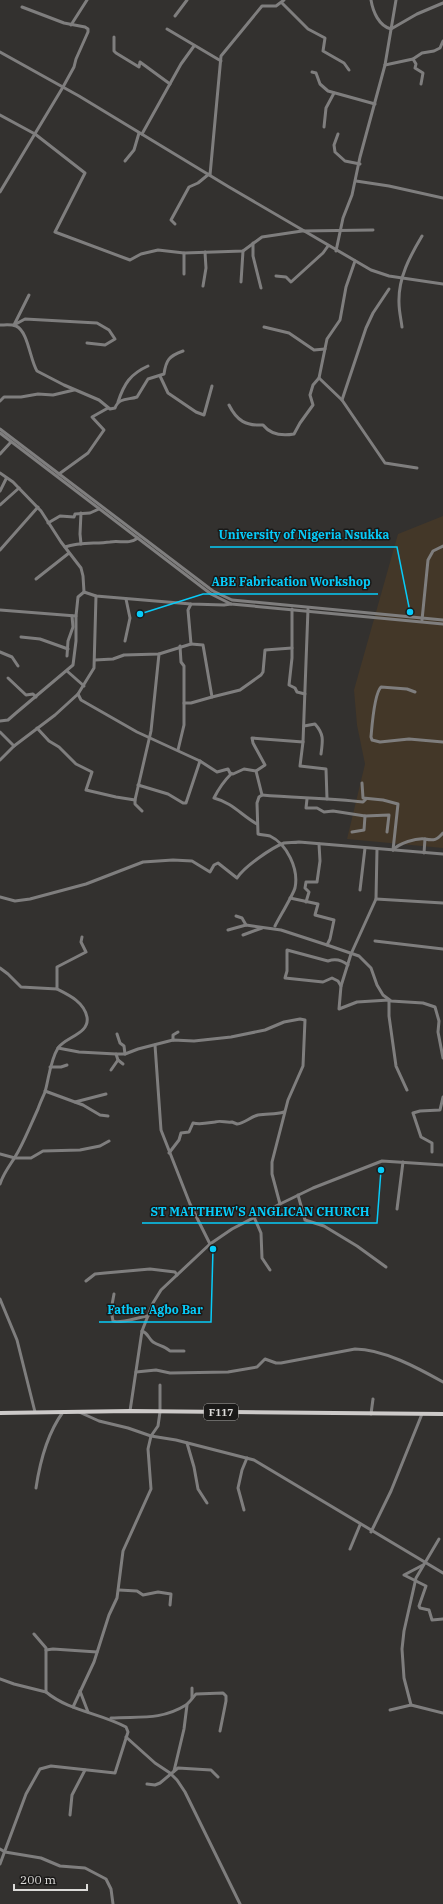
<svg xmlns="http://www.w3.org/2000/svg" width="443" height="1904" viewBox="0 0 443 1904" font-family="'IBM Plex Serif',serif">
	<rect width="100%" height="100%" fill="#33312f"/>
	<!-- education -->
	<polygon fill="#433728" points="443,516 443,848 347,839 365,764 357,725 354,690 398,534"/>
	<g fill="none" stroke-linecap="round" stroke-linejoin="round">
		<!-- minor -->
		<g stroke="#7f7e7e" stroke-width="3">
			<path d="M371,0C373,12 379,26 391,29L417,14L443,3"/>
			<polyline points="282,3 308,29 325,38 323,51 344,63 349,70"/>
			<polyline points="175,16 187,0"/>
			<polyline points="71,25 87,0"/>
			<polyline points="167,29 221,61"/>
			<polyline points="114,37 114,51 116,53 139,67 140,62 170,84"/>
			<polyline points="0,52 79,96 229,187 371,270 389,276 443,284"/>
			<polyline points="413,59 416,64 415,68 423,73 421,84"/>
			<polyline points="385,65 413,59 422,53 434,51 440,48 443,41"/>
			<polyline points="312,72 316,73 320,84 328,91 375,104"/>
			<polyline points="0,115 35,134 85,173 55,232 130,260 141,254 158,250 184,253 243,251 262,237 302,231 373,230"/>
			<polyline points="324,127 326,108 334,93"/>
			<polyline points="142,134 181,64 194,46"/>
			<polyline points="338,134 334,145 335,152 345,161 360,164"/>
			<polyline points="125,161 134,150 139,133"/>
			<polyline points="210,175 221,56 262,6 276,6 284,0"/>
			<polyline points="356,181 389,186 443,198"/>
			<polyline points="0,192 63,87 74,67 76,59 88,32 88,29 85,27 64,23 22,7"/>
			<polyline points="175,224 171,220 189,187 198,183 209,174"/>
			<polyline points="253,243 253,256 261,288"/>
			<polyline points="336,251 343,218 352,195 360,157 385,65 396,0"/>
			<polyline points="184,253 184,274"/>
			<polyline points="276,276 286,277 291,282 323,253 328,246"/>
			<polyline points="241,282 243,251"/>
			<polyline points="203,286 206,268 205,252"/>
			<polyline points="29,295 14,325 25,319 97,323 109,330 115,339 105,345 87,343"/>
			<path d="M0,325C5,325 11,324 16,326C28,331 30,360 37,371L64,385L99,400L110,409L115,408C119,397 129,400 137,397L148,379L164,374C166,360 169,356 183,351"/>
			<polyline points="264,327 289,333 314,350 325,349"/>
			<path d="M402,327C401,319 399,311 399,303C398,278 410,256 422,236"/>
			<polyline points="160,376 168,393 196,412 204,415 212,386"/>
			<polyline points="319,378 342,400 385,463 417,468"/>
			<polyline points="342,400 366,328 373,313 389,289"/>
			<polyline points="0,401 4,397 21,397 38,394 53,395 74,390"/>
			<path d="M118,402C124,384 130,374 148,366"/>
			<path d="M229,405C237,421 246,426 263,425C271,435 283,436 294,434L300,423L313,405L310,395L313,385L319,378L327,339L340,320L346,287L355,261"/>
			<polyline points="0,429 213,591 232,600 443,620"/>
			<polyline points="0,433 211,594 231,604 443,624"/>
			<polyline points="0,454 11,442"/>
			<polyline points="0,473 13,482 41,511 61,542 81,568 83,576 84,592"/>
			<polyline points="59,474 88,453 104,430 92,417 108,408"/>
			<polyline points="0,491 6,479"/>
			<polyline points="0,505 19,488"/>
			<polyline points="48,523 60,516 74,517 75,514 90,513 99,509"/>
			<polyline points="81,544 80,534 81,513"/>
			<path d="M65,547C80,542 95,544 110,542C120,540 128,545 138,538"/>
			<polyline points="0,550 38,507"/>
			<polyline points="36,579 69,553"/>
			<polyline points="292,609 292,658 289,685 295,688 297,692 305,694"/>
			<polyline points="0,610 76,616 78,597 84,592 96,596 191,604 224,605 231,604"/>
			<polyline points="422,620 428,560 433,551 443,546"/>
			<polyline points="21,637 40,639 68,649"/>
			<polyline points="125,641 130,618 126,599"/>
			<polyline points="180,646 181,662 184,666 184,703"/>
			<polyline points="0,652 12,657 18,666"/>
			<polyline points="67,656 68,641 73,627 72,616"/>
			<polyline points="95,660 113,659 124,655 159,654 191,644 188,610 191,604"/>
			<polyline points="67,671 84,686"/>
			<polyline points="8,678 26,695 33,694 36,697"/>
			<path d="M415,692L407,689L381,687C374,694 372,726 371,737L372,740L380,742L409,739L443,742"/>
			<polyline points="78,694 94,668 96,596"/>
			<polyline points="212,697 240,690 261,675 263,672 265,650 292,648"/>
			<polyline points="0,721 8,720 16,713 73,665 76,641 76,616"/>
			<path d="M304,726L315,724C324,734 323,740 321,754"/>
			<polyline points="37,728 49,741 59,747 76,764 92,772 86,790 116,797 135,800"/>
			<polyline points="0,732 14,746"/>
			<polyline points="303,742 300,766 326,769 327,799"/>
			<polyline points="178,750 184,725 184,703 191,703 212,697 203,645 191,644"/>
			<path d="M0,760L14,746L55,715L78,694L81,700L137,732L200,761L217,772L228,769L230,773L233,774L244,769L256,771L262,795L259,797L257,803L258,834C261,835 266,835 270,836C287,844 299,869 295,888C293,895 279,918 275,926"/>
			<polyline points="256,771 265,765 253,743 252,738 303,742 308,609"/>
			<path d="M231,774C225,780 218,790 214,798C233,803 241,815 257,824"/>
			<polyline points="362,783 363,798 383,800 398,804 393,850"/>
			<polyline points="138,785 168,794 183,803 186,803 200,761"/>
			<path d="M262,795C296,798 329,798 363,802L366,799"/>
			<polyline points="307,799 306,808 317,808 324,812 333,811 365,816 389,815 387,832"/>
			<polyline points="142,811 135,804 135,800 151,731 159,654"/>
			<polyline points="352,832 364,830 365,816"/>
			<polyline points="377,849 376,899 351,954 341,986 339,1009 357,1002 389,1000 389,1016 396,1066 407,1090"/>
			<path d="M393,850C399,843 416,838 425,839"/>
			<path d="M424,853L425,839C434,841 437,840 443,833"/>
			<polyline points="360,890 365,848"/>
			<path d="M0,897L15,901L30,899L86,884L143,862L173,860L192,861L210,872L214,865L218,863L237,878C244,867 271,848 284,843C289,842 294,843 299,842L443,854"/>
			<polyline points="290,898 318,904 315,915 334,920 330,939 327,945"/>
			<polyline points="376,899 443,903"/>
			<polyline points="306,902 309,892 305,888 306,882 317,882 320,861 319,844"/>
			<polyline points="236,916 242,918 246,925"/>
			<polyline points="228,930 246,925 281,930 327,945 359,956 371,968 377,985 383,995 391,1001 423,1003 435,1007 439,1021 438,1032 443,1058"/>
			<polyline points="243,935 262,928"/>
			<polyline points="375,941 443,949"/>
			<polyline points="0,968 8,974 21,987 57,989 57,967 86,952 81,942 82,937"/>
			<path d="M341,986L338,981L332,978L323,982L285,978L287,971V950L328,961C336,958 342,960 348,965"/>
			<polyline points="117,1034 120,1043 124,1046 125,1054 116,1054 118,1060 123,1064"/>
			<polyline points="173,1040 173,1035 178,1032"/>
			<polyline points="155,1045 161,1130 190,1204 210,1244"/>
			<polyline points="58,1048 79,1052 116,1054"/>
			<polyline points="125,1054 138,1049 173,1040 194,1041 231,1037 265,1030 284,1022 300,1019 305,1020 303,1066 288,1100 272,1162 272,1174 280,1204"/>
			<polyline points="50,1067 61,1067 67,1065"/>
			<polyline points="111,1070 118,1060"/>
			<polyline points="45,1091 83,1105 100,1115 108,1116"/>
			<polyline points="75,1102 106,1094"/>
			<polyline points="432,1152 432,1143 421,1137 413,1113 420,1111 440,1110 443,1097"/>
			<path d="M169,1153L179,1140L181,1133L189,1132L193,1123C200,1125 208,1123 215,1122C221,1120 226,1123 232,1122L237,1124C245,1123 250,1117 258,1115C267,1113 275,1115 284,1112"/>
			<polyline points="0,1154 15,1158 31,1158 43,1151 80,1150 100,1146 109,1141"/>
			<path d="M0,1184C4,1171 13,1162 19,1150C26,1137 32,1122 38,1109C40,1103 43,1097 45,1092C49,1078 50,1061 58,1048C65,1037 90,1034 87,1017C84,1002 69,995 57,989"/>
			<polyline points="298,1195 305,1220 324,1226 357,1246 386,1267"/>
			<polyline points="397,1209 403,1162"/>
			<polyline points="254,1217 261,1233 262,1258 270,1270"/>
			<polyline points="86,1281 95,1274 105,1273 150,1269 175,1272 177,1275"/>
			<path d="M114,1294L111,1310L113,1321C119,1324 139,1317 148,1316"/>
			<polyline points="0,1299 17,1340 35,1412"/>
			<path d="M142,1331C148,1333 148,1338 153,1342C159,1346 165,1346 170,1351H184"/>
			<path d="M136,1372L156,1370L170,1373L228,1372L257,1367L265,1359L276,1363H281L355,1349C383,1349 418,1368 443,1382"/>
			<polyline points="130,1411 142,1331 153,1303 161,1290 210,1244 232,1229 280,1204 313,1188 382,1161 443,1165"/>
			<polyline points="79,1412 99,1421 128,1428 151,1436 176,1440 254,1460 443,1573"/>
			<polyline points="371,1414 373,1399"/>
			<polyline points="187,1443 194,1467 198,1489 207,1503"/>
			<path d="M36,1488C40,1461 47,1434 63,1412"/>
			<polyline points="244,1510 238,1488 242,1470 247,1458"/>
			<polyline points="371,1532 391,1491 422,1414"/>
			<polyline points="350,1549 360,1525"/>
			<polyline points="423,1565 404,1575 426,1586 419,1606 420,1608 429,1610 432,1620 443,1619"/>
			<polyline points="119,1590 137,1591 143,1595 158,1592 171,1594 170,1605"/>
			<polyline points="46,1650 53,1649 97,1652"/>
			<polyline points="0,1679 14,1684 46,1692"/>
			<polyline points="80,1691 88,1712"/>
			<polyline points="192,1698 192,1688"/>
			<polyline points="411,1705 443,1713"/>
			<polyline points="73,1707 94,1662 109,1615 117,1598 123,1551 151,1489 148,1449 151,1436 158,1426 160,1412 160,1385"/>
			<polyline points="390,1710 411,1705 404,1678 402,1649 404,1631 416,1578 439,1539"/>
			<path d="M111,1718C138,1716 160,1721 186,1705C190,1702 193,1697 196,1694L223,1693L226,1696V1701L220,1731"/>
			<polyline points="126,1737 155,1763 170,1773 177,1780 185,1792 240,1904"/>
			<polyline points="174,1771 184,1729 187,1705"/>
			<polyline points="147,1784 155,1785 160,1783 178,1768 211,1770 218,1777"/>
			<polyline points="70,1815 72,1795 85,1770"/>
			<polyline points="0,1849 5,1852 41,1858 60,1866 85,1868 106,1879 111,1889 113,1904"/>
			<path d="M0,1864L26,1794L40,1769L51,1766L115,1773L128,1732L126,1727C100,1713 69,1711 46,1692V1648L34,1634"/>
		</g>
		<!-- major -->
		<polyline stroke="#cdcac9" stroke-width="4" points="0,1413 130,1411 443,1414"/>
	</g>
	<g text-anchor="middle" dominant-baseline="central" stroke-width="3" stroke-linejoin="round" paint-order="stroke">
		<!-- shield labels -->
		<rect fill="#1a1918" stroke="#a2a19f" stroke-width="1" x="204" y="1404" width="34" height="16" rx="3"/>
		<g font-size="10" font-weight="bold" fill="#dcdbd9">
			<text x="221" y="1412">F117</text>
		</g>
	</g>
	<!-- callouts -->
	<path fill="none" stroke="#07cbf9" stroke-width="1.5" d="M410 612L397 547H210M140 614L203 594H378M381 1170L377 1223H142M213 1249L211 1322H99"/>
	<g fill="#07cbf9" stroke="#1a1918" stroke-width="1.5">
		<circle cx="410" cy="612" r="4"/>
		<circle cx="140" cy="614" r="4"/>
		<circle cx="381" cy="1170" r="4"/>
		<circle cx="213" cy="1249" r="4"/>
	</g>
	<g font-size="12" text-anchor="middle" font-weight="bold" fill="#07cbf9" stroke="#1a1918" stroke-width="3" stroke-linejoin="round" paint-order="stroke">
		<text x="304" y="539">University of Nigeria Nsukka</text>
		<text x="291" y="586">ABE Fabrication Workshop</text>
		<text x="260" y="1216">ST MATTHEW'S ANGLICAN CHURCH</text>
		<text x="155" y="1314">Father Agbo Bar</text>
	</g>
	<!-- scale -->
	<path d="M14 1884v6h73v-6" fill="none" stroke="#dcdbd9" stroke-width="2"/>
	<text x="20" y="1884" font-size="12" fill="#dcdbd9" stroke="#1a1918" stroke-width="3" paint-order="stroke">200 m</text>
</svg>
